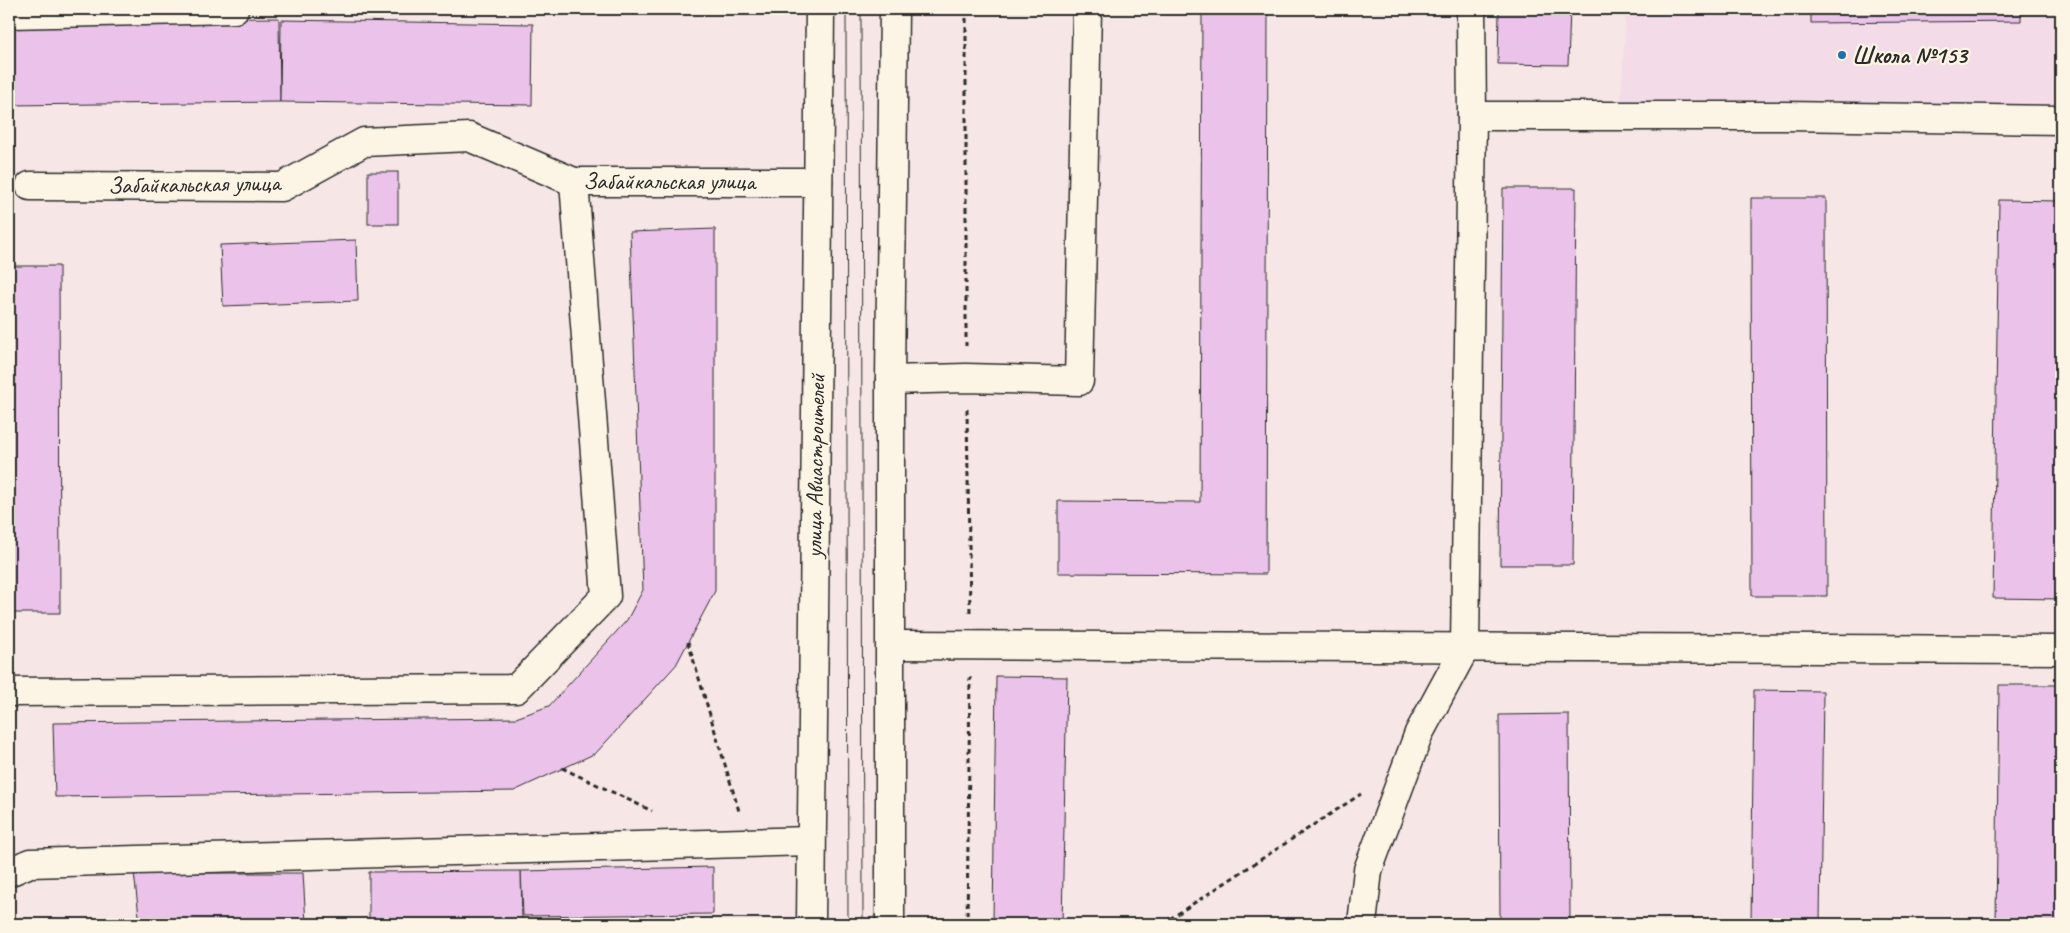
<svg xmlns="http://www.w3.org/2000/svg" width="2070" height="933" viewBox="0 0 2070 933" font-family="Caveat,sans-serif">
	<rect width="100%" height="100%" fill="#f7e6e6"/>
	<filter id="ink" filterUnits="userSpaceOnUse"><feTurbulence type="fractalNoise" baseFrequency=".02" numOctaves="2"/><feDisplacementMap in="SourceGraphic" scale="10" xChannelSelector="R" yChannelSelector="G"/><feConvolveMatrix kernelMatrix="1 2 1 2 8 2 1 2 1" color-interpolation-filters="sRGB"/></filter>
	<g filter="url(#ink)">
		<!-- built -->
		<polygon fill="#f3dbe7" points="1626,9 2061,9 2061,109 1621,102"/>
		<!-- building -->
		<g fill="#eac2ea" stroke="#2b2b2b">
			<polygon points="1202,9 1268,9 1266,574 1058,573 1058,501 1200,502"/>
			<polygon points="1499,9 1570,9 1568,65 1498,64"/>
			<polygon points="1811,9 2021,9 2021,21 1811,23"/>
			<polygon points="279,18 280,102 9,105 9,20"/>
			<polygon points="281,20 533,24 532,105 280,102"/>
			<rect x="368" y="172" width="30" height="52"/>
			<polygon points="1503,188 1576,188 1573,565 1500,565"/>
			<polygon points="1751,198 1826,198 1827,596 1752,596"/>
			<polygon points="1999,200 2061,201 2061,599 1993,598"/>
			<polygon points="715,229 715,591 676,665 596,753 514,791 55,797 53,723 516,718 549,706 627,620 643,590 630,232"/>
			<polygon points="356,240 358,301 223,306 220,245"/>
			<polygon points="9,266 59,266 60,613 9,613"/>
			<polygon points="996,676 1067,677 1062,924 993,924"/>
			<polygon points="1999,685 2061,685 2061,924 1996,924"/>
			<polygon points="1754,690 1823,691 1820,924 1751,924"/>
			<polygon points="1569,714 1570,924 1500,924 1499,715"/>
			<polygon points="713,867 713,914 523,916 521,871"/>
			<polygon points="521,871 522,922 369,923 369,872"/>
			<polygon points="134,873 303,873 306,924 140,924"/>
			<polygon points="522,922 522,924 369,924 369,923"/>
		</g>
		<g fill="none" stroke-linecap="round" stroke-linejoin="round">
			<defs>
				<g id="minor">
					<polyline points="1471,9 1472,116 1784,116 2061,120"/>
					<polyline points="9,14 234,9"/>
					<polyline points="30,186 282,187 364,142 469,137 574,182 818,182"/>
					<polyline points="890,380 966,378 1079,381 1087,9"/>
					<polyline points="891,645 2061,650"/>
					<polyline points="9,692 516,689 606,596 574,182"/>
					<polyline points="9,872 30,863 811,841"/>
					<polyline points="1362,924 1368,870 1419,733 1465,648 1472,116"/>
				</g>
				<g id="major">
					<polyline points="811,924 820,9"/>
					<polyline points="890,924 890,380 894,9"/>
				</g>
			</defs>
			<!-- minor casing -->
			<use href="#minor" stroke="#2b2b2b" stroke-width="31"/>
			<!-- major casing -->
			<use href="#major" stroke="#2b2b2b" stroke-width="31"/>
			<!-- path -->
			<g stroke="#2b2b2b" stroke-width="3" stroke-dasharray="5 4" stroke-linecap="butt">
				<polyline points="966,9 966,346"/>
				<polyline points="967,409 970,613"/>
				<polyline points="688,642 739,811"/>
				<polyline points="562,768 652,811"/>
				<polyline points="967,924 970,677"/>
				<polyline points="1162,924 1361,794"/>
			</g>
			<!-- minor -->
			<use href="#minor" stroke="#fcf5e5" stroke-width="28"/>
			<!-- major -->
			<use href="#major" stroke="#fcf5e5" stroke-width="28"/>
			<!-- tram -->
			<g stroke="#2b2b2b" stroke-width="1">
				<polyline points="846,9 848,924"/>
				<polyline points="861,9 863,924"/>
			</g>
		</g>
	</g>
	<!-- markers -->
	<circle fill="#1f6fb2" stroke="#fcf5e5" stroke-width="2" cx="1842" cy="55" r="5"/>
	<g text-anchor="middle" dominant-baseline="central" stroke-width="4.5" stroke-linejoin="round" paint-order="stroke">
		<!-- poi labels -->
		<g font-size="24" font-weight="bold" fill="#2b2b2b" stroke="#fcf5e5" text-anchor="start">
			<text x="1852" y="55">Школа №153</text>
		</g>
		<!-- street labels -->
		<g font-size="24" fill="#2b2b2b" stroke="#fcf5e5">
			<text x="669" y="181">Забайкальская улица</text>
			<text transform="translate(194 184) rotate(-1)">Забайкальская улица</text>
			<text transform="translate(815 466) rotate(-89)">улица Авиастроителей</text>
		</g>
	</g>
	<!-- margin -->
	<rect width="2070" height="933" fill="none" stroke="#fcf5e5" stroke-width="30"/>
	<rect x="15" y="15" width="2040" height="903" fill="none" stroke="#2b2b2b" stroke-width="2" filter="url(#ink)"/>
</svg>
